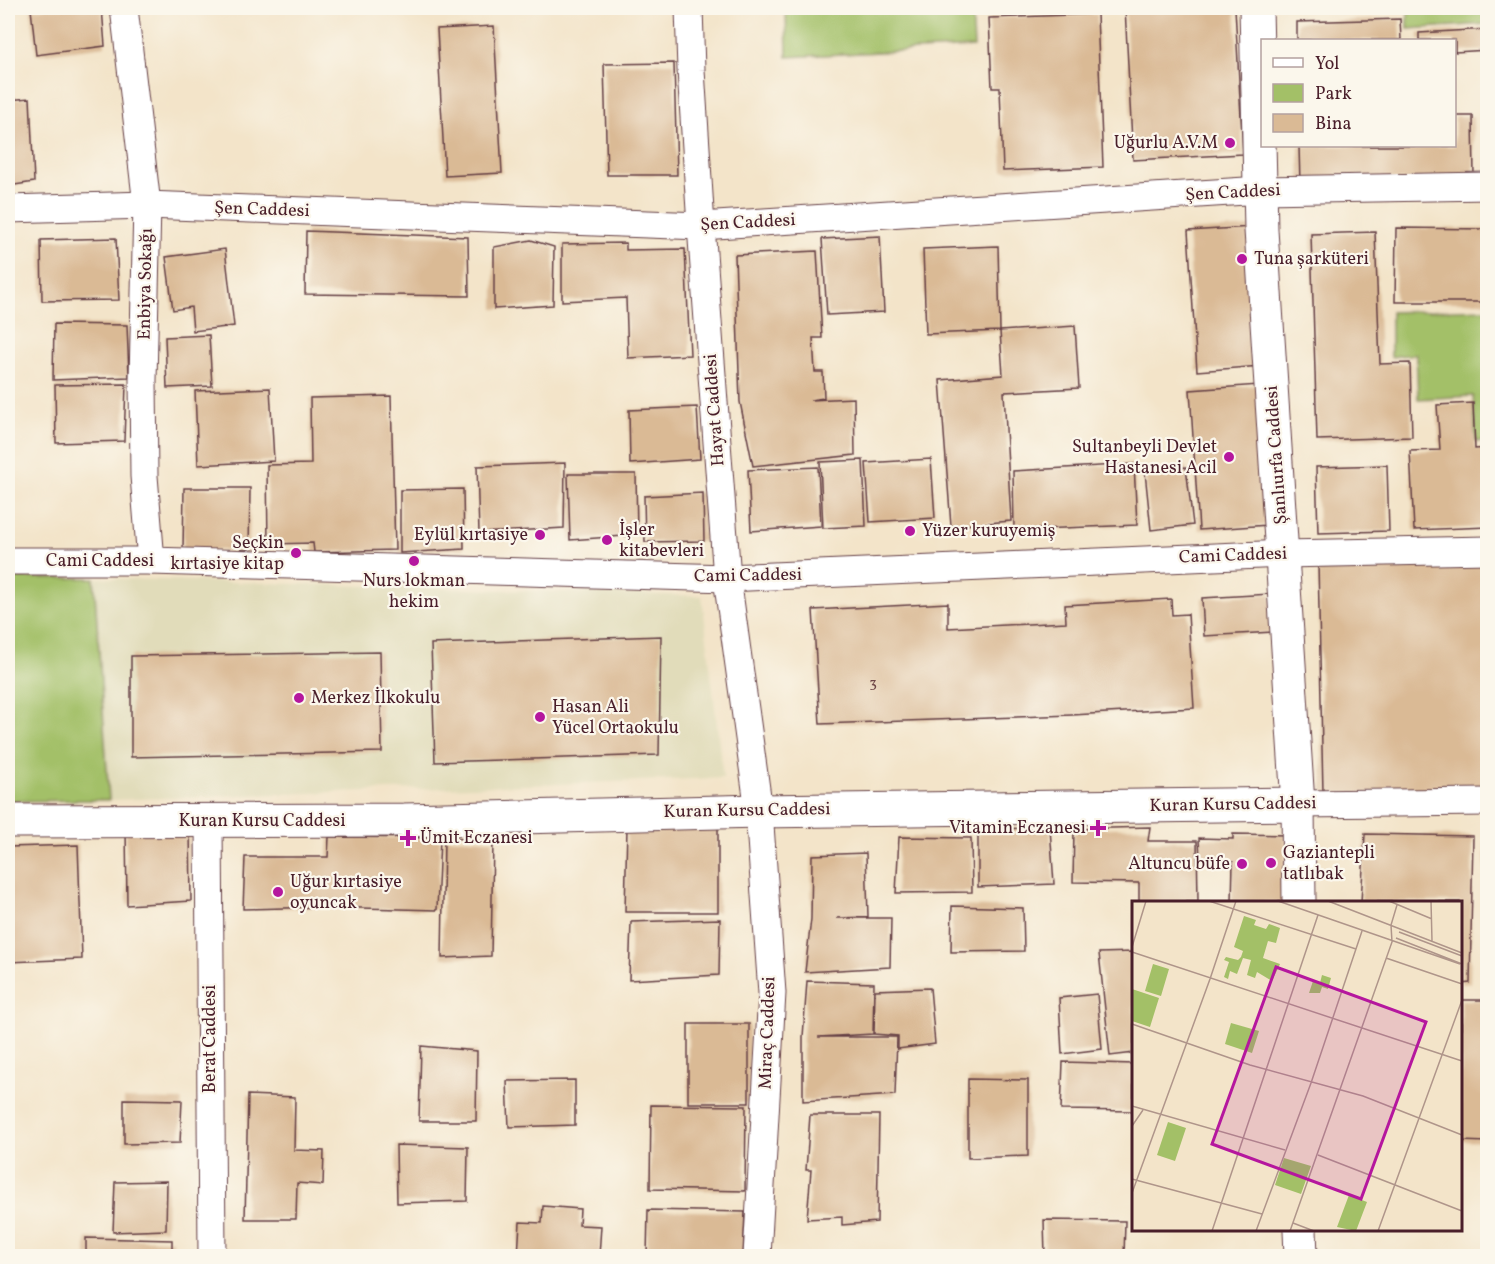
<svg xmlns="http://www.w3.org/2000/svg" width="1495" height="1264" viewBox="0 0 1495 1264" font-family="Vollkorn,serif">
	<rect width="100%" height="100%" fill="#fbf7ec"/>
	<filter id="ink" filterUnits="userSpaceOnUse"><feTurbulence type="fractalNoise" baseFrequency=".0167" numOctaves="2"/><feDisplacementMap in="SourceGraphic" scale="12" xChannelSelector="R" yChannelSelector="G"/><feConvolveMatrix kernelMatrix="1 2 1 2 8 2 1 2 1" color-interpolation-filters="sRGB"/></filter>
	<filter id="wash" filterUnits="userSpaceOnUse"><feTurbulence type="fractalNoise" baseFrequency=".008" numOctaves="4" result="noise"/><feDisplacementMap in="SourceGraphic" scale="24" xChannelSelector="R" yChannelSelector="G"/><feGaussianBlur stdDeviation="1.35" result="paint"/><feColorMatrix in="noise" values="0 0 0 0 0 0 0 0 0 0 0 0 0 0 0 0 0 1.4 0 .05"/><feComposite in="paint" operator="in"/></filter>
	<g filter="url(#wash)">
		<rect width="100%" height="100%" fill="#f3e4c9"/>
		<!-- built -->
		<polygon fill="#e1dcba" points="94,578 702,596 723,778 109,800"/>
		<!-- green -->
		<g fill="#a3c067" stroke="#767049" stroke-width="1.5">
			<polygon points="786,8 972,8 974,47 787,57"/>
			<polygon points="1408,8 1487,8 1487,24 1408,29"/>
			<polygon points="1487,309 1487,441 1476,442 1473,396 1418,399 1416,354 1391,357 1391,312"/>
			<polygon points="8,578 94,578 109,800 8,801"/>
		</g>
		<g id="blocks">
			<!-- building -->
			<g fill="#daba95">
				<polygon points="44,8 102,8 105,46 36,55 31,9"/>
				<polygon points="1125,8 1235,8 1243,154 1133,160"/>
				<polygon points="1097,14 1103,167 1003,171 1000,88 992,88 989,18"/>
				<polygon points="1400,19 1401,40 1297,40 1297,22"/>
				<polygon points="494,26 502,173 445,176 437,29"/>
				<polygon points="1488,29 1488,50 1455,52 1455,40 1419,40 1419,33"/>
				<polygon points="674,63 677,175 607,175 604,64"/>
				<polygon points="30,98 34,182 8,186 8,100"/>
				<polygon points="1455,116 1473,116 1474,177 1300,184 1299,146 1454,146"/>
				<polygon points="1252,227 1261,366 1197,371 1188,231"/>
				<polygon points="1396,228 1488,229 1488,302 1395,302"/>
				<polygon points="306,231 468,237 469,296 305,294"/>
				<polygon points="1375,232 1380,364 1410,363 1412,437 1317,440 1311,234"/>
				<polygon points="880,236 884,312 827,315 822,239"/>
				<polygon points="116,238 119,300 42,301 41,240"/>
				<polygon points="531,240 554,247 553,305 494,309 494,247"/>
				<polygon points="626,243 626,250 685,249 690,355 628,358 626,298 562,301 562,244"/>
				<polygon points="998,246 1000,331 926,334 923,249"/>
				<polygon points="225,249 234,326 193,331 191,307 173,310 166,257"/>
				<polygon points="817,251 822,338 813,338 815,372 823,372 824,398 810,400 854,398 855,455 753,466 740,402 735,255"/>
				<polygon points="54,324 127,325 129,377 53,380"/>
				<polygon points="1075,326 1079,388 1004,392 1011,521 951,526 940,380 1003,375 1000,331"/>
				<polygon points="209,335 212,386 167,388 165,337"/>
				<polygon points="126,384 124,441 56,443 55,385"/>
				<polygon points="1259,385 1268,525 1199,530 1190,390"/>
				<polygon points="270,388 274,461 198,465 195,391"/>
				<polygon points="391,396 395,550 314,552 313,543 268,544 267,465 311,464 310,398"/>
				<polygon points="1473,403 1475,449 1488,448 1488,527 1414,530 1410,451 1440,450 1437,405"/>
				<polygon points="697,407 700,459 630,464 629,410"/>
				<polygon points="931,459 935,518 870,522 866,463"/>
				<polygon points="863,460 866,526 823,528 820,462"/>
				<polygon points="565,463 564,528 479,533 477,466"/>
				<polygon points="1134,464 1137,525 1014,530 1013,471"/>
				<polygon points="1387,465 1389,531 1318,533 1316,467"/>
				<polygon points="818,467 821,526 751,531 748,470"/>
				<polygon points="1186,467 1193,525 1151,530 1145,472"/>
				<polygon points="568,474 636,474 637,535 570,540"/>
				<polygon points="184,488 250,488 249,550 183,550"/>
				<polygon points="463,489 464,549 400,553 400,490"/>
				<polygon points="703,493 704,541 645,542 644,496"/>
				<polygon points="1488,559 1488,790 1323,793 1318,563"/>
				<polygon points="1271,594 1273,632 1204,636 1202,598"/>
				<polygon points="1171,599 1172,615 1188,614 1194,708 1072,715 820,724 813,610 948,603 948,628 1066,622 1065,605"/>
				<polygon points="661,636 659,755 435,762 431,644"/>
				<polygon points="380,652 382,752 131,757 131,656"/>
				<polygon points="627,827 718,828 718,912 625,912"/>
				<polygon points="1150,827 1148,841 1197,841 1198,902 1139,902 1139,883 1073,882 1074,829"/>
				<polygon points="126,828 190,829 191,901 127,905"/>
				<polygon points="1050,828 1054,884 978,887 978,829"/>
				<polygon points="1485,833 1488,833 1488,983 1484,983"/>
				<polygon points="1233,834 1286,835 1284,902 1232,902 1233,862 1200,860 1199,838 1233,839"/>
				<polygon points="1365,834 1473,836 1470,983 1461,984 1460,902 1361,902"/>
				<polygon points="329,837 440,838 437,910 323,907 243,909 245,857 328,857"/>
				<polygon points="899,837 971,838 972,892 896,893"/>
				<polygon points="444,838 493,840 491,956 442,958"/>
				<polygon points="78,845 82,959 8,962 8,847"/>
				<polygon points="866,853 868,917 837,918 891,918 890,967 805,972 811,919 812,855"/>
				<polygon points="952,906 1023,908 1024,951 951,952"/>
				<polygon points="720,919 719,975 629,980 631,922"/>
				<polygon points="1134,952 1134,1053 1110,1056 1099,953"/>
				<polygon points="807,981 874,983 873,1034 818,1037 897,1037 895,1095 803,1101 803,1037"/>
				<polygon points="930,988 935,1044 898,1049 898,1036 874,1034 875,990"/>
				<polygon points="1097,994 1102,1049 1062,1054 1059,998"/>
				<polygon points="1461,1000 1488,1000 1488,1142 1461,1141"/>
				<rect x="688" y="1024" width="61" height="79"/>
				<polygon points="421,1046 477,1051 476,1121 419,1121"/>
				<polygon points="1063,1062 1134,1064 1134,1111 1061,1110"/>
				<polygon points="968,1079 1028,1080 1028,1156 968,1158"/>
				<polygon points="575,1080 575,1125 509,1127 507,1081"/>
				<polygon points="248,1095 295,1097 294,1150 324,1151 323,1185 297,1183 296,1219 245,1219"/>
				<polygon points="124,1099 182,1100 180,1143 124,1144"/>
				<polygon points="651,1105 746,1106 745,1191 650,1189"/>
				<polygon points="810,1115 879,1115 877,1222 842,1225 842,1217 807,1219 811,1170 806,1170"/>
				<polygon points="396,1145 468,1147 467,1201 397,1203"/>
				<polygon points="167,1181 166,1230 113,1232 115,1182"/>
				<polygon points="543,1206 580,1209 579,1225 601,1226 599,1256 518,1256 520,1222 542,1223"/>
				<polygon points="648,1210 745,1212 743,1256 647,1256"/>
				<polygon points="1044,1220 1125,1221 1124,1256 1045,1256"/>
				<polygon points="86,1238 172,1240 172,1256 86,1256"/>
			</g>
		</g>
	</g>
	<g filter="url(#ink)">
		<use href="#blocks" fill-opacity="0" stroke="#633d43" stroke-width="1.5"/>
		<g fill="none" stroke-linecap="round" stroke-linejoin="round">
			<defs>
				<g id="minor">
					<polyline points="124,8 147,205 143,380 144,476 151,561"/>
					<polyline points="689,8 691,70 701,226 727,578 759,811 772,993 757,1256"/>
					<polyline points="8,209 147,205 701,226 1261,190 1488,186"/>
					<polyline points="8,561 151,561 727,578 1283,554 1488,550"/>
					<polyline points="1298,804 1488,802"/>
					<polyline points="209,821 212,1256"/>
				</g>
				<g id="tertiary">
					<polyline points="1256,8 1261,230 1298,804 1299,902"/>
					<polyline points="8,821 404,820 759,811 1298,804"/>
					<polyline points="1300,1230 1301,1256"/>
				</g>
			</defs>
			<!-- minor casing -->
			<use href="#minor" stroke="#633d43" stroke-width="29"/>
			<!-- tertiary casing -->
			<use href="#tertiary" stroke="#633d43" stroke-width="35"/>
			<!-- minor -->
			<use href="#minor" stroke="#fff" stroke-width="27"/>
			<!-- tertiary -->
			<use href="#tertiary" stroke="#fff" stroke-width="33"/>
		</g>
	</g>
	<!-- markers -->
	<g fill="#b5179e" stroke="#fbf7ec" stroke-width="2">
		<circle cx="1230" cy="143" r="6"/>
		<circle cx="1242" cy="259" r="6"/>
		<circle cx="1229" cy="457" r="6"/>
		<circle cx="910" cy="531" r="6"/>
		<circle cx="540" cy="535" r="6"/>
		<circle cx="607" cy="540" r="6"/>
		<circle cx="296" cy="553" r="6"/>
		<circle cx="414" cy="561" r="6"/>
		<circle cx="299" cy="698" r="6"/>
		<circle cx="540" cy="717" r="6"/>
		<path d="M1095 819h6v6h6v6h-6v6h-6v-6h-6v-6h6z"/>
		<path d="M405 829h6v6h6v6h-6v6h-6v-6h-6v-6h6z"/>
		<circle cx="1271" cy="863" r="6"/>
		<circle cx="1242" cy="864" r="6"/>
		<circle cx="278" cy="892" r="6"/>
	</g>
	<g text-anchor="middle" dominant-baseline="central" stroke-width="4.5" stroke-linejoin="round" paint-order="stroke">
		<!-- number labels -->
		<g font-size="15" fill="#6e4646">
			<text x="873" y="683">3</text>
		</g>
		<!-- poi labels -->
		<g font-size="18" fill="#4a1f2b" stroke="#fbf7ec" text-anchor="start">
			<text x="1218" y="143" text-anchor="end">Uğurlu A.V.M</text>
			<text x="1254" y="259">Tuna şarküteri</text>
			<text x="1217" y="447" text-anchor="end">Sultanbeyli Devlet<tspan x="1217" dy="21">Hastanesi Acil</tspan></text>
			<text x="619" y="530">İşler<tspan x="619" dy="21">kitabevleri</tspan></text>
			<text x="922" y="531">Yüzer kuruyemiş</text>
			<text x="528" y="535" text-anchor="end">Eylül kırtasiye</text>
			<text x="284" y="543" text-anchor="end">Seçkin<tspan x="284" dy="21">kırtasiye kitap</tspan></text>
			<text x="414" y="581" text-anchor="middle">Nurs lokman<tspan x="414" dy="21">hekim</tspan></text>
			<text x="311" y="698">Merkez İlkokulu</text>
			<text x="552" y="707">Hasan Ali<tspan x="552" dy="21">Yücel Ortaokulu</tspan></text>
			<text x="1086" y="828" text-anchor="end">Vitamin Eczanesi</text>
			<text x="420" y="838">Ümit Eczanesi</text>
			<text x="1283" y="853">Gaziantepli<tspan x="1283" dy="21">tatlıbak</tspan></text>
			<text x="1230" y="864" text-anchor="end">Altuncu büfe</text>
			<text x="290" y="882">Uğur kırtasiye<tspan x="290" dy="21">oyuncak</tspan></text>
		</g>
		<!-- street labels -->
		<g font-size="18" fill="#4a1f2b" stroke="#fbf7ec">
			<text transform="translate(1233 193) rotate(-3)">Şen Caddesi</text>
			<text transform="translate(262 210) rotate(2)">Şen Caddesi</text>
			<text transform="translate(748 223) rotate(-3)">Şen Caddesi</text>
			<text transform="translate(146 284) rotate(-89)">Enbiya Sokağı</text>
			<text transform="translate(715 410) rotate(-94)">Hayat Caddesi</text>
			<text transform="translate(1277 455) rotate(-94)">Şanlıurfa Caddesi</text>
			<text transform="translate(1233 556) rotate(-2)">Cami Caddesi</text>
			<text x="100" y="561">Cami Caddesi</text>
			<text transform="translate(748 576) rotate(-1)">Cami Caddesi</text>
			<text transform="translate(1233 805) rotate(-1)">Kuran Kursu Caddesi</text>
			<text transform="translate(747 811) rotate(-1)">Kuran Kursu Caddesi</text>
			<text x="262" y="821">Kuran Kursu Caddesi</text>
			<text transform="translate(768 1033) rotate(-88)">Miraç Caddesi</text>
			<text transform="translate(210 1039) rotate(-90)">Berat Caddesi</text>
		</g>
	</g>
	<!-- overview -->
	<g transform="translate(1132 901)">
		<rect width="330" height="330" fill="#f3e4c9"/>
		<path d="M112,15L124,19L122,24L134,28L137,23L148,27L144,42L136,40L131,57L148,63L140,80L125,71L123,77L115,74L119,59L111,57L105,73L98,70L96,78L92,76L97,61L92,59L94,56L106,59L109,56L111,50L102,46ZM21,63L37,68L29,95L13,90ZM190,74L199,77L196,88L190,86L188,92H177L181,80L188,82ZM0,88L27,97L18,126L0,120ZM99,122L127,130L120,152L93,143ZM36,221L54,227L43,260L25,254ZM152,257L179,265L169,293L143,284ZM217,294L235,301L224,330L205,326Z" fill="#a3c067"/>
		<path fill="none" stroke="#af958a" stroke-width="1.5" d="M77,0L224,48M146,0L328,63M196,0L330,52M257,0L300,18M299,0L300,40M267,31L330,55M264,37L330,63M0,46L14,0M0,51L330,160M254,57L330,83M78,78L104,0M0,123L118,164L231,195L330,234M0,205L153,249M0,225L11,209M186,254L330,310M0,278L130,313M0,292L78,78M161,322L182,330M80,330L186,14M124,330L179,182L230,30M158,330L260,41L259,24L265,4M246,330L330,99"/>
		<path fill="#b5179e" fill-opacity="0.15" stroke="#b5179e" stroke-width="3" d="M144,66L294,121L229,298L80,243Z"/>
		<rect width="330" height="330" fill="none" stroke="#4a1f2b" stroke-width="3"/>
	</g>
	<!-- margin -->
	<rect width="1495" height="1264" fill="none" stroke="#fbf7ec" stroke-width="30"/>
	<!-- legend -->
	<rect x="1261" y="39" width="195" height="108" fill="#fbf7ec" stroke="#b4a19f" stroke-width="1.5"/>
	<rect x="1273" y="58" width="30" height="9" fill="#ffffff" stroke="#b4a19f" stroke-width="1.5"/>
	<text x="1315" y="69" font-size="18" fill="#4a1f2b">Yol</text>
	<rect x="1273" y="84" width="30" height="18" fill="#a3c067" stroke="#b4a19f" stroke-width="1.5"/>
	<text x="1315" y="99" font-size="18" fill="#4a1f2b">Park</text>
	<rect x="1273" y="114" width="30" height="18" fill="#daba95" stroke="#b4a19f" stroke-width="1.5"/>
	<text x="1315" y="129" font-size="18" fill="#4a1f2b">Bina</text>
</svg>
